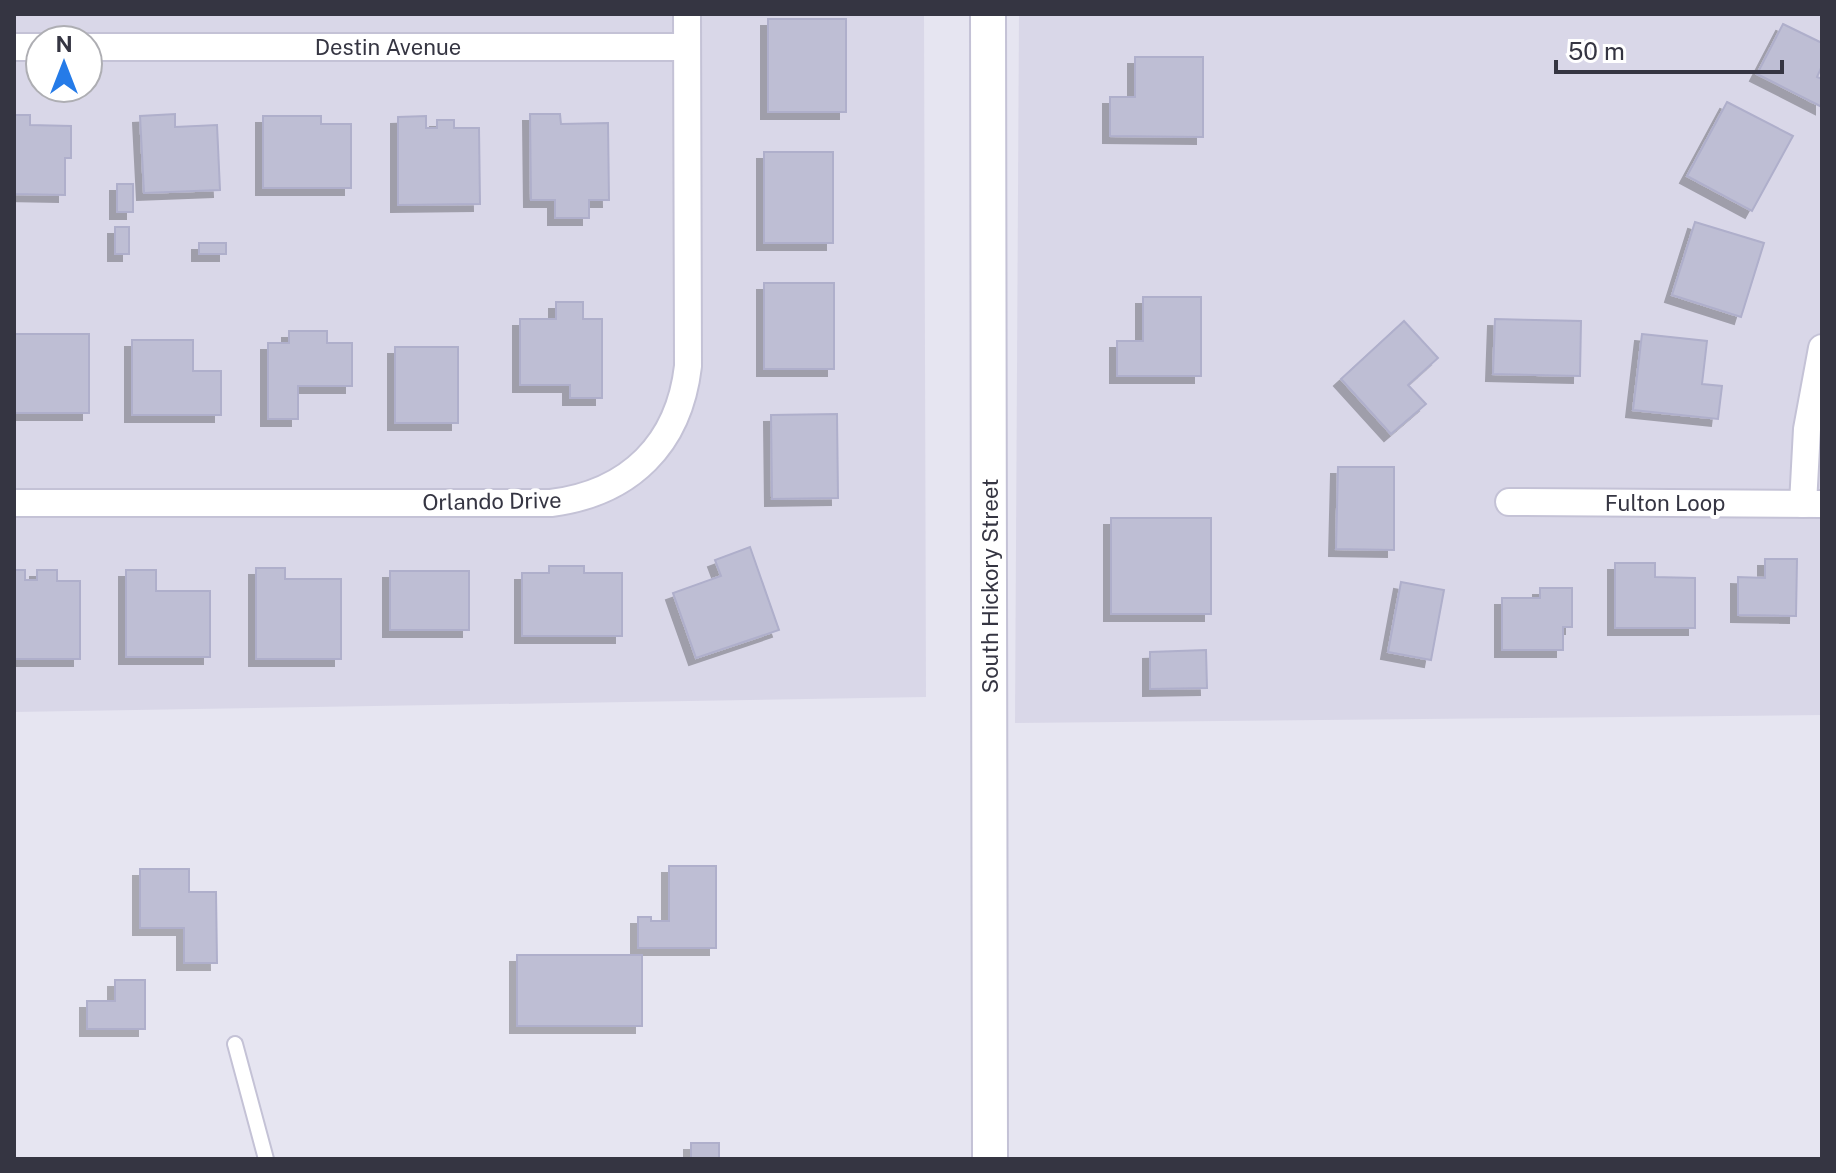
<svg xmlns="http://www.w3.org/2000/svg" width="1836" height="1173" viewBox="0 0 1836 1173" font-family="'Public Sans',sans-serif">
	<defs>
		<filter id="shadow"><feDropShadow dx="-7" dy="7" stdDeviation="0" flood-color="#0004"/></filter>
	</defs>
	<rect width="100%" height="100%" fill="#e6e5f1"/>
	<!-- residential -->
	<g fill="#d9d7e8" fill-rule="evenodd">
		<path d="M14,14H924L926,697L14,712ZM40,40H88V88H40Z"/>
		<polygon points="1019,14 1822,14 1822,715 1015,723"/>
	</g>
	<!-- building -->
	<g fill="#bebed4" stroke="#afafcb" stroke-width="2" filter="url(#shadow)">
		<rect x="768" y="19" width="78" height="93"/>
		<polygon points="1783,24 1822,43 1822,66 1817,77 1822,79 1822,107 1757,74"/>
		<polygon points="1135,57 1203,57 1203,137 1110,136 1110,97 1135,97"/>
		<polygon points="1727,102 1793,136 1752,211 1687,176"/>
		<polygon points="175,114 175,127 217,125 220,190 144,193 140,116"/>
		<polygon points="530,114 560,114 561,124 608,123 609,200 589,200 589,218 555,218 555,200 531,200"/>
		<polygon points="14,115 30,115 30,125 71,126 71,158 65,158 65,195 14,194"/>
		<polygon points="263,116 321,116 321,124 351,124 351,188 263,188"/>
		<polygon points="426,116 426,128 437,128 437,120 454,120 454,128 479,128 480,204 398,205 398,117"/>
		<rect x="764" y="152" width="69" height="91"/>
		<rect x="117" y="184" width="16" height="28"/>
		<polygon points="1695,222 1764,243 1741,317 1672,295"/>
		<rect x="115" y="227" width="14" height="27"/>
		<rect x="199" y="243" width="27" height="11"/>
		<rect x="764" y="283" width="70" height="86"/>
		<polygon points="1143,297 1201,297 1201,376 1117,376 1117,341 1143,341"/>
		<polygon points="556,302 583,302 583,319 602,319 602,398 570,398 570,385 520,385 520,319 556,319"/>
		<polygon points="1495,319 1581,321 1580,376 1493,374"/>
		<polygon points="1404,321 1438,358 1408,385 1426,404 1391,434 1341,379"/>
		<polygon points="289,331 327,331 327,343 352,343 352,386 298,386 298,419 268,419 268,343 289,343"/>
		<rect x="14" y="334" width="75" height="79"/>
		<polygon points="1642,334 1707,341 1702,384 1722,386 1718,419 1633,410"/>
		<polygon points="132,340 193,340 193,371 221,371 221,415 132,415"/>
		<rect x="395" y="347" width="63" height="76"/>
		<polygon points="837,414 838,498 772,499 771,415"/>
		<polygon points="1338,467 1394,467 1394,550 1336,549"/>
		<rect x="1111" y="518" width="100" height="96"/>
		<polygon points="750,547 779,630 696,658 673,593 721,576 715,560"/>
		<polygon points="1765,559 1797,559 1796,616 1738,615 1738,577 1765,578"/>
		<polygon points="1615,563 1655,563 1655,577 1695,578 1695,628 1615,628"/>
		<polygon points="549,566 584,566 584,573 622,573 622,636 522,636 522,573 549,573"/>
		<polygon points="256,568 285,568 285,579 341,579 341,659 256,659"/>
		<polygon points="14,570 25,570 25,580 37,580 37,570 57,570 57,581 80,581 80,659 14,659"/>
		<polygon points="126,570 156,570 156,591 210,591 210,657 126,657"/>
		<rect x="390" y="571" width="79" height="59"/>
		<polygon points="1401,582 1444,590 1431,660 1388,652"/>
		<polygon points="1540,588 1572,588 1572,627 1563,627 1563,650 1502,650 1502,598 1540,598"/>
		<polygon points="1206,650 1207,688 1150,689 1150,652"/>
		<polygon points="669,866 716,866 716,948 638,948 638,917 651,917 651,921 669,921"/>
		<polygon points="140,869 189,869 189,892 216,892 217,963 184,963 184,928 140,928"/>
		<rect x="517" y="955" width="125" height="71"/>
		<polygon points="115,980 145,980 145,1029 87,1029 87,1001 115,1001"/>
		<rect x="691" y="1143" width="28" height="16"/>
	</g>
	<g fill="none" stroke-linecap="round" stroke-linejoin="round">
		<defs>
			<polyline id="service" points="235,1044 266,1159"/>
			<g id="minor">
				<polyline points="14,47 40,47"/>
				<polyline points="88,47 687,47"/>
				<polyline points="1509,502 1822,504"/>
				<path d="M14,503H551C630,493 679,444 688,366L687,14"/>
				<polyline points="1803,504 1807,429 1822,348"/>
			</g>
			<polyline id="tertiary" points="988,14 990,1159"/>
		</defs>
		<!-- service casing -->
		<use href="#service" stroke="#c4c2d6" stroke-width="18"/>
		<!-- minor casing -->
		<use href="#minor" stroke="#c4c2d6" stroke-width="30"/>
		<!-- tertiary casing -->
		<use href="#tertiary" stroke="#c4c2d6" stroke-width="38"/>
		<!-- service -->
		<use href="#service" stroke="#fff" stroke-width="14"/>
		<!-- minor -->
		<use href="#minor" stroke="#fff" stroke-width="26"/>
		<!-- tertiary -->
		<use href="#tertiary" stroke="#fff" stroke-width="34"/>
	</g>
	<g text-anchor="middle" dominant-baseline="central" stroke-width="8" stroke-linejoin="round" paint-order="stroke">
		<!-- street labels -->
		<g font-size="22" fill="#353542" stroke="#fff">
			<text x="388" y="47">Destin Avenue</text>
			<text transform="translate(492 501) rotate(-1)">Orlando Drive</text>
			<text x="1665" y="503">Fulton Loop</text>
			<text transform="translate(990 586) rotate(-90)">South Hickory Street</text>
		</g>
	</g>
	<!-- border -->
	<rect width="1836" height="1173" fill="none" stroke="#353542" stroke-width="32"/>
	<!-- north arrow -->
	<g transform="translate(64 64)"><circle r="38" fill="#ffffff" stroke="#aeaeb3" stroke-width="2"/>
	<path d="M0-6L14 30L0 20L-14 30Z" fill="#257be8"/>
	<text y="-12" font-size="22" font-weight="bold" text-anchor="middle" fill="#353542">N</text>
	</g>
	<!-- scale -->
	<path d="M1556 60v12h226v-12" fill="none" stroke="#353542" stroke-width="4"/>
	<text x="1568" y="60" font-size="24" fill="#353542" stroke="#ffffff" stroke-width="6" paint-order="stroke">50 m</text>
</svg>
